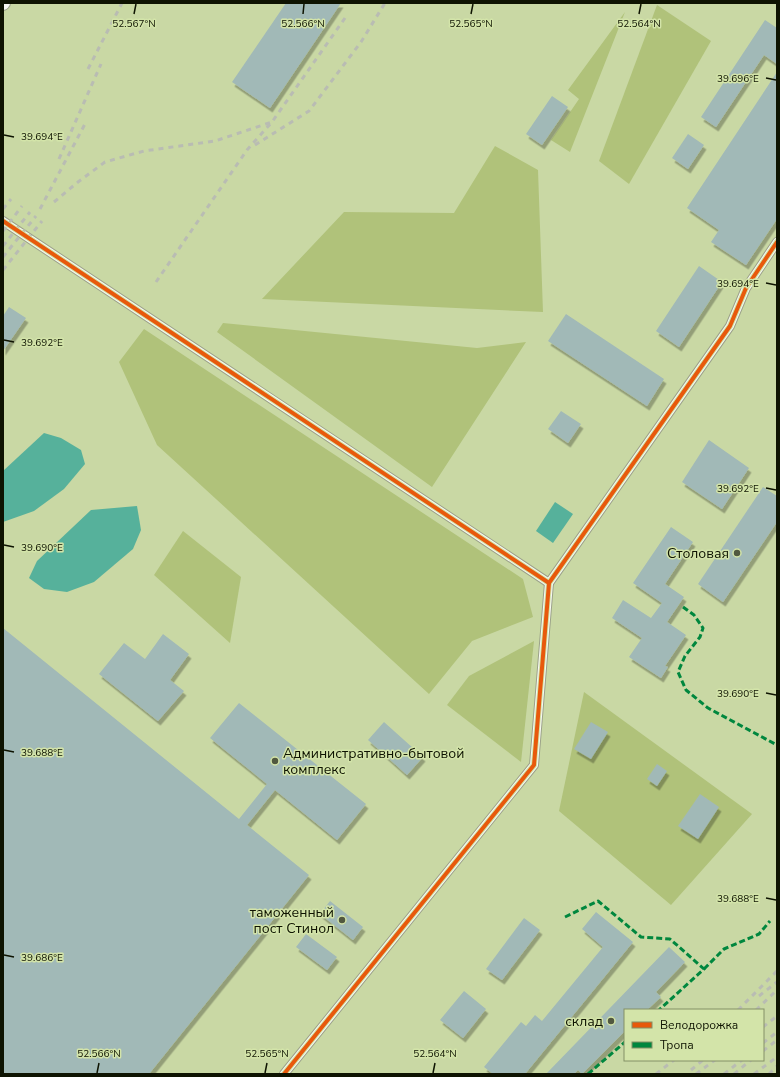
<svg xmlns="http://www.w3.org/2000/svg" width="780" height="1077" viewBox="0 0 780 1077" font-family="'Nunito Sans',sans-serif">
	<defs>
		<filter id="shadow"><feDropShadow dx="2.5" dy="4.5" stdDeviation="0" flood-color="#0004"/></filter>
	</defs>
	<rect width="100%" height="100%" fill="#cdd7b6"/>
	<!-- built -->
	<path fill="#c9d8a4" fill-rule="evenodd" d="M3,3H777V1074H3ZM625,1010H763V1060H625Z"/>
	<!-- forest -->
	<g fill="#b0c27a">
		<polygon points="657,5 711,41 629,184 599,161"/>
		<polygon points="625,12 570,152 551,140 579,99 568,90"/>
		<polygon points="495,146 538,170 543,312 262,299 344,212 454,213"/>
		<polygon points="223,323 477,348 526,342 432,487 217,332"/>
		<polygon points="144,329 523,579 533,617 472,641 429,694 157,445 119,362"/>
		<polygon points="183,531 241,577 230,643 154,575"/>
		<polygon points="534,641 521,762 447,705 469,676"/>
		<polygon points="584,692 752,814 671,905 559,811"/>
	</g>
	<!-- water -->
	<g fill="#56b19b">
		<polygon points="44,433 61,438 81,450 85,464 64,489 34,511 3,522 3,471"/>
		<polygon points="555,502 573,514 553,543 536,531"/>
		<polygon points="137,506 141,530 133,549 94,582 67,592 44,589 29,578 37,561 91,510"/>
	</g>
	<!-- building -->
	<g fill="#a1b9b7" filter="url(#shadow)">
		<polygon points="286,3 341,3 270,108 232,82"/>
		<polygon points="765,20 777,28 777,64 764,55 716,127 701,117"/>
		<polygon points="777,72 777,219 746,265 711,242 719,230 687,208"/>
		<polygon points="552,96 568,107 542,145 526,134"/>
		<polygon points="688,134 704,145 688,169 672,158"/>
		<polygon points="699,266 722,282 679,347 656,331"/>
		<polygon points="9,307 26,318 3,351 3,316"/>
		<polygon points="566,314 664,379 647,406 548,341"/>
		<polygon points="561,411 581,424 568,443 548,429"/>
		<polygon points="709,440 749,468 722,509 682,482"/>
		<polygon points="763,487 777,496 777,522 723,602 698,584"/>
		<polygon points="671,527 693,542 665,584 684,597 667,622 686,635 665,666 668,667 661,678 629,657 642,638 612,618 623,600 651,618 662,603 633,583"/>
		<polygon points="3,628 239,819 267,784 210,738 239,703 366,804 337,840 275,790 247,825 309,875 149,1074 3,1074"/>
		<polygon points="163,634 189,654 170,680 184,691 158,721 99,674 124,643 145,659"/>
		<polygon points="384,722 423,757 407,775 368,740"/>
		<polygon points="591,722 608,732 591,759 574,749"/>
		<polygon points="657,764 667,771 657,786 647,779"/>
		<polygon points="700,794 719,807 698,839 678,826"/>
		<polygon points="330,901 363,927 353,940 320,914"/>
		<polygon points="596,912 633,942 525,1074 493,1074 484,1067 521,1022 526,1026 535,1015 542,1021 603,947 582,929"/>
		<polygon points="524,918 540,930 502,980 486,969"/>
		<polygon points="306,934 337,957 327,970 296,947"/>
		<polygon points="669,947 685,962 656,992 661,997 647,1010 625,1010 625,1031 582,1074 578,1070 574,1074 546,1074"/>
		<polygon points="464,991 486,1009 463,1038 440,1020"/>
	</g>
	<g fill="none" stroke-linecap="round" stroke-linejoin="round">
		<defs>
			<g id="street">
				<polyline points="3,221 549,583"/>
				<polyline points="284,1074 534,765 549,583 730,326 746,288 777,242"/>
			</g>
			<polyline id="secondary" points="3,4 4,3"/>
		</defs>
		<!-- street casing -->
		<use href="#street" stroke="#9ba289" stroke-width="10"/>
		<!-- secondary casing -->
		<use href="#secondary" stroke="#9ba289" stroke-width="14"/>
		<!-- street -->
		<use href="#street" stroke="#f8f9f4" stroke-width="8"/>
		<!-- secondary -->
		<use href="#secondary" stroke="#f8f9f4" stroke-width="12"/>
		<!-- rail -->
		<g stroke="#b9bcb3" stroke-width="3" stroke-dasharray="5 5" stroke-linecap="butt">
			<polyline points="88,69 122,3"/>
			<polyline points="255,145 309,111 361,42 385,3"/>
			<polyline points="59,159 101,64"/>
			<polyline points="54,202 78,182 105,162 144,151 215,141 272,122"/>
			<polyline points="3,209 11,199"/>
			<polyline points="40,209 86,122"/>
			<polyline points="3,231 22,206"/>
			<polyline points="3,246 30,212"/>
			<polyline points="3,257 36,216"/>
			<polyline points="3,270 42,221"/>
			<polyline points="156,282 247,150 272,122 345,18"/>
			<polyline points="759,996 777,982"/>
			<polyline points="738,1010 777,971"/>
			<polyline points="756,1010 777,990"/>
			<polyline points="763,1027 777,1016"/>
			<polyline points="763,1043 777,1032"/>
			<polyline points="763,1051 777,1040"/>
			<polyline points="691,1070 703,1060"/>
			<polyline points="656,1074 674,1060"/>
			<polyline points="696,1074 715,1060"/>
			<polyline points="724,1074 742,1060"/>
			<polyline points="734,1074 751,1060"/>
			<polyline points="754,1074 777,1057"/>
			<polyline points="769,1074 777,1066"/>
		</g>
		<!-- quiet -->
		<g stroke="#00873e" stroke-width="3" stroke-dasharray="6 3" stroke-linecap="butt">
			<polyline points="683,607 694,615 703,628 700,637 685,656 678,672 686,690 708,708 777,745"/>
			<polyline points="565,917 598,901 641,937 670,939 704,969 659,1010"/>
			<polyline points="704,969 724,949 759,934 770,921"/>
			<polyline points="588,1074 625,1042"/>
		</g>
		<defs>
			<g id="cycleway">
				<polyline points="3,221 549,583"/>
				<polyline points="284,1074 534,765 549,583 730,326 746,288 777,242"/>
			</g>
		</defs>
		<!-- cycleway casing -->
		<use href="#cycleway" stroke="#d3e4a9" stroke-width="6"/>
		<!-- cycleway -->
		<use href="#cycleway" stroke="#e8590c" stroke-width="4"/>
	</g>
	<!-- ticks -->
	<path fill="none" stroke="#0e1301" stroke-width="1.5" d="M134,14L136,4M303,14L304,4M471,14L473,4M639,14L641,4M766,78L776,80M4,135L14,137M766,283L776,285M4,340L14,342M766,488L776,490M4,545L14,547M766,693L776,695M4,750L14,752M766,898L776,900M4,955L14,957M97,1073L99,1063M265,1073L267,1063M433,1073L435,1063"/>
	<!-- markers -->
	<g fill="#515840" stroke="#d3e4a9" stroke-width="1.5">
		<circle cx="737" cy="553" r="4"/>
		<circle cx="275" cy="761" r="4"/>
		<circle cx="342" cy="920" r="4"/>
		<circle cx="611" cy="1021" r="4"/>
	</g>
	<g text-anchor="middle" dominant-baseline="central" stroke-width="3" stroke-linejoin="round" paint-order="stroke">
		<!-- poi labels -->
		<g font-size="14" fill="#0e1301" stroke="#d3e4a9" text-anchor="end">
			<text x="729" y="553">Столовая</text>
			<text x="283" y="753" text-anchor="start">Административно-бытовой<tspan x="283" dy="16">комплекс</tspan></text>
			<text x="334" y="912">таможенный<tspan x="334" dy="16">пост Стинол</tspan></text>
			<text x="603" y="1021">склад</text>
		</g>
	</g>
	<g font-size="10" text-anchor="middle" fill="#0e1301" stroke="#d3e4a9" stroke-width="3" stroke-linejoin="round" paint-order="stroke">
		<text x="134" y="27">52.567°N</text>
		<text x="303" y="27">52.566°N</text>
		<text x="471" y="27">52.565°N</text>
		<text x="639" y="27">52.564°N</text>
		<text x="738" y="82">39.696°E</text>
		<text x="42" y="140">39.694°E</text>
		<text x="738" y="287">39.694°E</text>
		<text x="42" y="346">39.692°E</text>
		<text x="738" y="492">39.692°E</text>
		<text x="42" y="551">39.690°E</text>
		<text x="738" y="697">39.690°E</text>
		<text x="42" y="756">39.688°E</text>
		<text x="738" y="902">39.688°E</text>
		<text x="42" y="961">39.686°E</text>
		<text x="99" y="1057">52.566°N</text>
		<text x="267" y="1057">52.565°N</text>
		<text x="435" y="1057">52.564°N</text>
	</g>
	<!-- border -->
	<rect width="780" height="1077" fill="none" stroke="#0e1301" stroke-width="8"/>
	<!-- legend -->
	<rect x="624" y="1009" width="140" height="52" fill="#d3e4a9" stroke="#849066"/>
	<rect x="632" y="1022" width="20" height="6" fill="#e8590c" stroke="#849066"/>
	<text x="660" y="1029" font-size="12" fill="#0e1301">Велодорожка</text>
	<rect x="632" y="1042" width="20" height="6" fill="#00873e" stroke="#849066"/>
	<text x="660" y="1049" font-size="12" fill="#0e1301">Тропа</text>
</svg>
